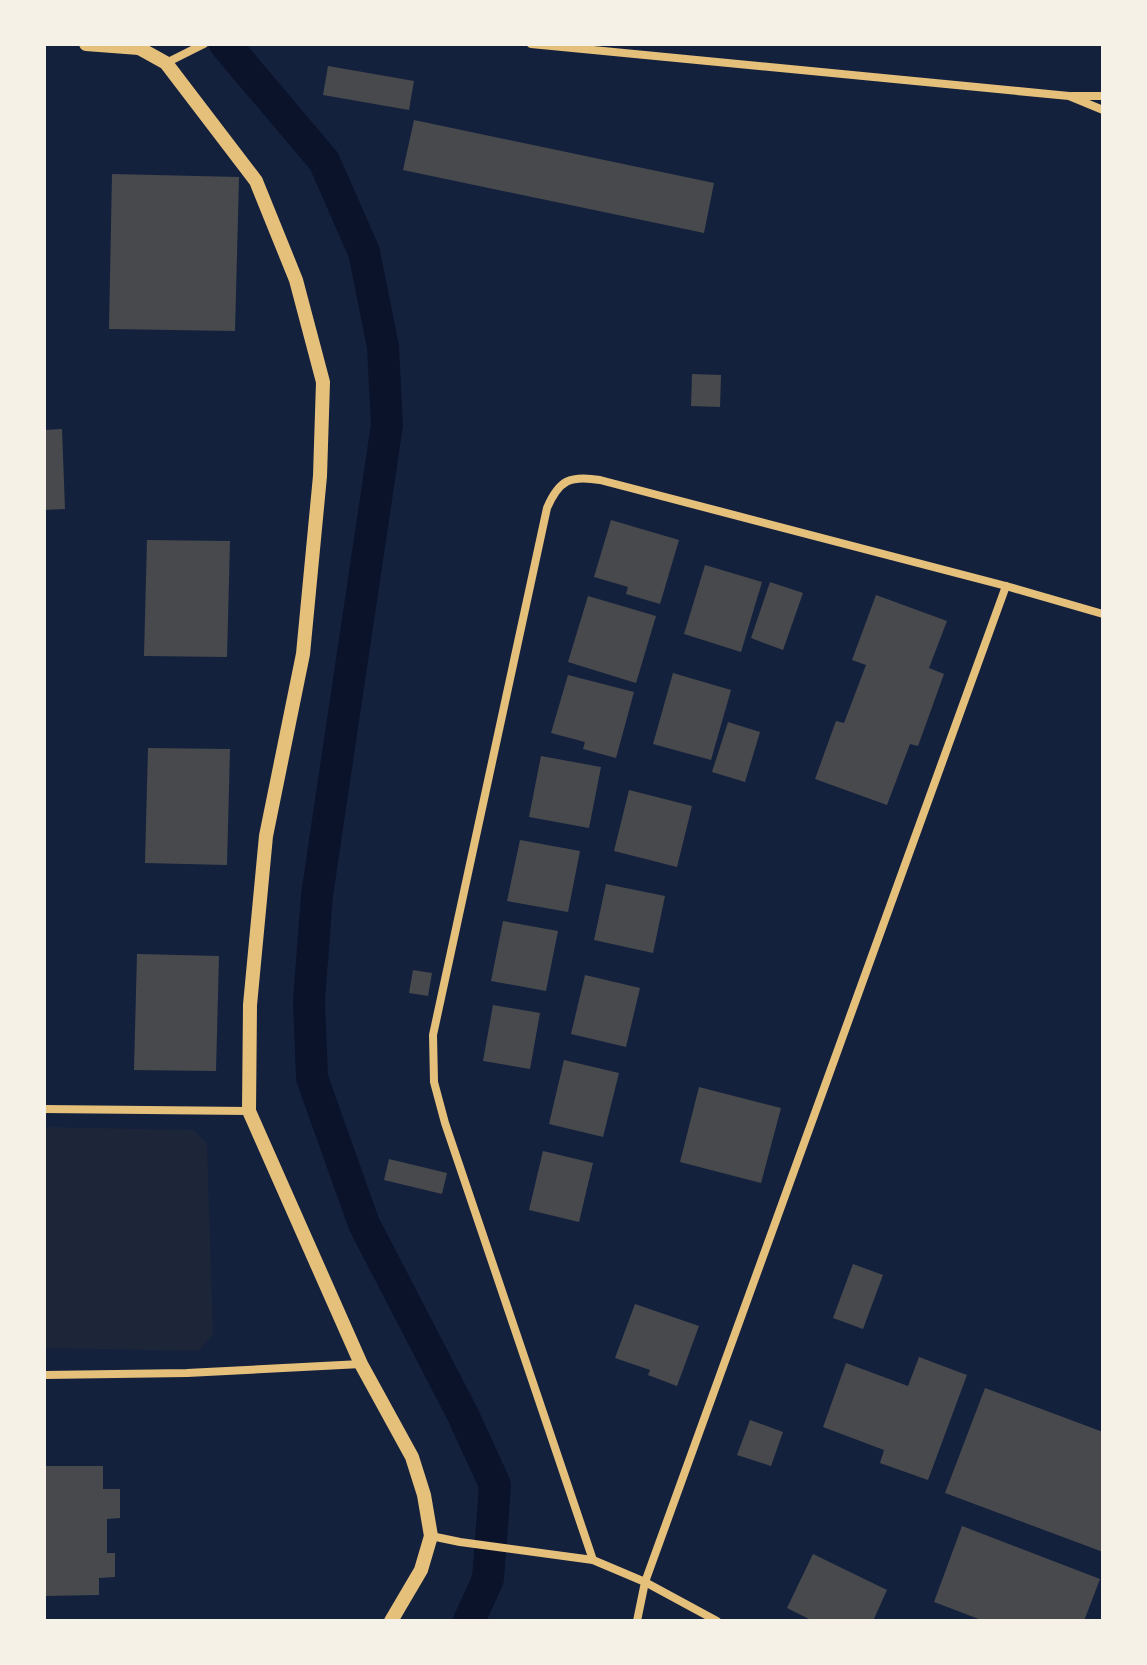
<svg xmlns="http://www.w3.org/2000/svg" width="1147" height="1665" viewBox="0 0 1147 1665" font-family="'Fira Sans',sans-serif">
	<rect width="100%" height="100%" fill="#14213d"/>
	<!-- green -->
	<polygon fill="#1d2539" points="44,1127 194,1130 207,1144 213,1335 198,1351 44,1348"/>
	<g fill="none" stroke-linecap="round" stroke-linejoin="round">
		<!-- canal -->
		<polyline stroke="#0b132b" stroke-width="32" points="225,44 324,161 364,252 383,347 387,425 317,895 309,1000 312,1078 364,1224 462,1413 495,1485 488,1579 469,1621"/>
	</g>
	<!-- building -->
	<g fill="#48494c">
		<polygon points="328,66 414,81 409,110 323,95"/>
		<polygon points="414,120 714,183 704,233 403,170"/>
		<polygon points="112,174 239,177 235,331 109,329"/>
		<polygon points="692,374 721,375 720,407 691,406"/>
		<polygon points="62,429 65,509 44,510 44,430"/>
		<polygon points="611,520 679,540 660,604 626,594 628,587 594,577"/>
		<polygon points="147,540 230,541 227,657 144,656"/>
		<polygon points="705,565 762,582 741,652 684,634"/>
		<polygon points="770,582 803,593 783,650 751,638"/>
		<polygon points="876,595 947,621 929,668 944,674 918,746 910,744 887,805 815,779 836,721 844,723 866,665 852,660"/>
		<polygon points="588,596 656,616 636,683 568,662"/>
		<polygon points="673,673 731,690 711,760 653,744"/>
		<polygon points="568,675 634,692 616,758 583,749 585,742 551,733"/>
		<polygon points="728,722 760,732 745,782 712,772"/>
		<polygon points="148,748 230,749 227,865 145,863"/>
		<polygon points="541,756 601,767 589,828 529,817"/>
		<polygon points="629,790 692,806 677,867 614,851"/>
		<polygon points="520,840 580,851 568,912 507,901"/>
		<polygon points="606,884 665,896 653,953 594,940"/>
		<polygon points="503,921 558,931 546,991 491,981"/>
		<polygon points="137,954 219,956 216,1071 134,1070"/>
		<polygon points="413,970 432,973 428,996 409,993"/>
		<polygon points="585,975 640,988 626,1047 571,1034"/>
		<polygon points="493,1005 540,1013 530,1069 483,1061"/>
		<polygon points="564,1060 619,1073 603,1137 549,1124"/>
		<polygon points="699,1087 781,1108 761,1183 680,1162"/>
		<polygon points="543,1151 593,1163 579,1222 529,1210"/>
		<polygon points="389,1159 447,1173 442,1194 384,1180"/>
		<polygon points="853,1264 883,1275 863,1329 833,1318"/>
		<polygon points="635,1304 699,1326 677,1386 648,1375 650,1370 615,1358"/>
		<polygon points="919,1357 967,1375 928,1480 880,1463 884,1450 823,1427 846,1363 908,1386"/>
		<polygon points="985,1388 1103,1432 1103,1552 945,1493"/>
		<polygon points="750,1420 783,1432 771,1466 737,1455"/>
		<polygon points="44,1466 103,1466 103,1489 120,1489 120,1518 107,1519 107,1553 115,1553 115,1577 99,1578 99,1595 44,1596"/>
		<polygon points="962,1526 1100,1579 1084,1621 984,1621 934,1602"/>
		<polygon points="813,1554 887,1590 873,1621 813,1621 787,1608"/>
	</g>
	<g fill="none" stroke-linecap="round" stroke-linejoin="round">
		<!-- minor -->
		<g stroke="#e5c07b" stroke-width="8">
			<polyline points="531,44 1069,96 1103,110"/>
			<polyline points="166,63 204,44"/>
			<polyline points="1072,96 1103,96"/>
			<polyline points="44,1109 249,1111"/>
			<polyline points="44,1375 187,1373 361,1364"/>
			<polyline points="431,1536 460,1542 593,1560 645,1582 717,1621"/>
			<path d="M593,1560L445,1123L434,1082L433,1035L547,508C559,480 570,475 600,480L1006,586L1103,614"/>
			<polyline points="637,1621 645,1582 1006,586"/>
		</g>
		<!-- tertiary -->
		<g stroke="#e5c07b" stroke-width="14">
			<polyline points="86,44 139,48"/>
			<polyline points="137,44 139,48 166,63 256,181 296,280 323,382 320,476 303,654 266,836 250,1005 249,1111 361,1364 412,1457 424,1495 431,1536 421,1570 391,1621"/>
		</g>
	</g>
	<!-- border -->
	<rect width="1147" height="1665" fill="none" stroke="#f6f1e7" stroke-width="92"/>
</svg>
